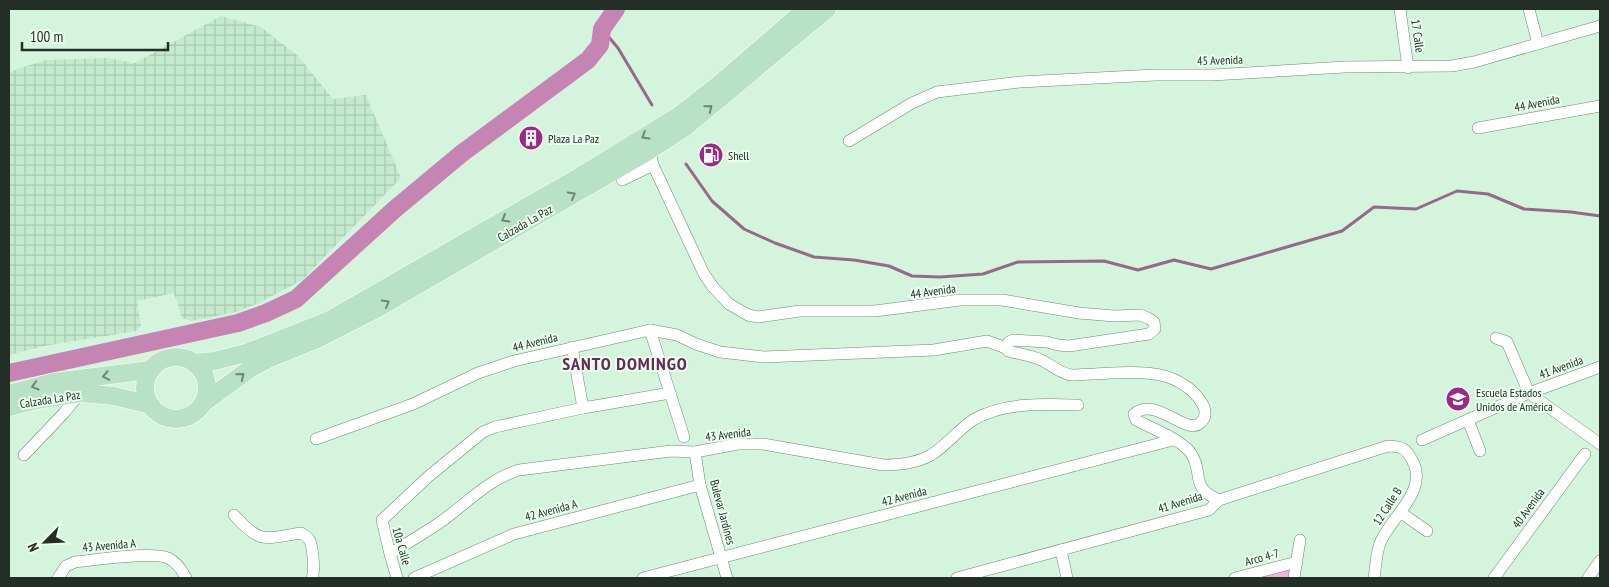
<svg xmlns="http://www.w3.org/2000/svg" width="1609" height="587" viewBox="0 0 1609 587" font-family="'PT Sans Narrow',sans-serif">
	<defs>
		<pattern id="industrial-grid" width="8" height="8" patternUnits="userSpaceOnUse" patternTransform="scale(1.25)"><rect width="8" height="8" fill="#c4eace"/><path d="M0 4h8M4 0v8" fill="none" stroke="#a8c9b1"/></pattern>
		<pattern id="forest-crowns" width="20" height="18" patternUnits="userSpaceOnUse" patternTransform="scale(1.25)"><rect width="20" height="18" fill="#f1b2dd"/><path d="M2 6a3 3 0 1 1 6 0M12 15a3 3 0 1 1 6 0" fill="none" stroke="#ce99be"/></pattern>
	</defs>
	<rect width="100%" height="100%" fill="#d5f4dd"/>
	<!-- industrial -->
	<polygon fill="url(#industrial-grid)" points="221,16 261,27 298,56 333,99 366,95 401,178 302,280 259,303 236,312 191,321 182,318 174,293 137,301 141,326 137,331 44,346 9,355 9,72 45,60 106,58 135,63"/>
	<!-- forest -->
	<polygon fill="url(#forest-crowns)" points="1293,566 1291,578 1246,578"/>
	<g fill="none" stroke-linecap="round" stroke-linejoin="round">
		<!-- stream -->
		<g stroke="#956a88" stroke-width="3">
			<polyline points="602,29 618,48 652,105"/>
			<polyline points="686,164 712,201 744,229 775,243 814,257 854,260 889,266 912,276 940,277 983,274 1018,262 1104,261 1138,270 1174,260 1211,269 1342,231 1374,207 1416,209 1457,191 1488,194 1524,209 1571,212 1600,216"/>
		</g>
		<!-- river -->
		<polyline stroke="#c684b2" stroke-width="18" points="9,373 238,323 266,313 296,299 395,209 461,154 588,60 600,45 602,29 616,9"/>
		<defs>
			<g id="street">
				<polyline points="1400,9 1408,68"/>
				<polyline points="1529,9 1538,44"/>
				<polyline points="1478,128 1600,106"/>
				<polyline points="849,141 912,103 937,92 1020,82 1155,75 1212,75 1345,67 1452,66 1474,62 1600,26"/>
				<polyline points="650,150 653,165 704,274 713,287 729,304 748,315 758,317 800,311 875,311 960,300 1002,300 1079,313 1114,316 1140,315 1148,318 1154,322 1155,329 1149,334 1069,346 1058,345 1047,342 1013,340 1009,342 1006,348"/>
				<polyline points="622,180 653,165"/>
				<polyline points="650,330 684,437"/>
				<polyline points="1496,338 1507,342 1529,393 1600,444"/>
				<polyline points="572,347 583,408"/>
				<polyline points="1468,420 1480,451"/>
				<path d="M316,439L413,404L478,373L514,361L650,330L677,335L696,344L720,352L764,357L934,350L987,341L1006,348L1008,351C1019,354 1031,355 1041,360C1052,365 1059,373 1071,375C1079,375 1087,374 1094,374C1133,372 1178,366 1202,403C1206,410 1207,418 1200,423C1186,436 1155,395 1134,414L1136,420C1151,428 1180,439 1190,452C1205,472 1188,487 1219,500"/>
				<polyline points="1422,440 1529,393 1600,367"/>
				<polyline points="695,452 700,485 727,578"/>
				<polyline points="24,455 64,413 80,393"/>
				<polyline points="1400,512 1427,531"/>
				<path d="M234,515C260,544 264,539 301,533C304,535 308,537 310,541C313,549 315,571 312,578"/>
				<polyline points="1061,550 1067,578"/>
				<path d="M390,554C407,543 425,533 442,521C467,503 489,479 519,470L671,451L695,452L738,444H763L883,465C899,465 917,463 931,455C947,445 958,430 973,420C1004,402 1044,404 1078,405"/>
				<path d="M58,578L66,566L75,562C96,560 152,551 168,558C177,562 182,570 186,578"/>
				<polyline points="397,578 390,554 382,520 429,476 483,432 495,427 583,408 670,393"/>
				<polyline points="414,578 514,534 700,485"/>
				<polyline points="643,578 1173,440"/>
				<path d="M957,578L1209,510L1219,500L1388,446C1402,447 1405,447 1412,460C1429,490 1393,515 1381,541C1376,551 1376,566 1374,578"/>
				<polyline points="1235,578 1297,562"/>
				<polyline points="1294,578 1300,540"/>
				<polyline points="1494,578 1585,454"/>
				<polyline points="1588,578 1600,561"/>
			</g>
			<g id="primary">
				<circle cx="176" cy="388" r="31"/>
				<polyline points="194,363 214,361 246,353 328,321 579,177 677,117 723,81 806,9"/>
				<polyline points="9,394 54,382 150,370"/>
				<polyline points="202,404 251,368 268,359 315,340 378,308 650,150 684,128 827,9"/>
				<polyline points="9,407 36,400 80,393 114,396 151,405"/>
			</g>
		</defs>
		<!-- street casing -->
		<use href="#street" stroke="#6c8874" stroke-width="12"/>
		<!-- primary casing -->
		<use href="#primary" stroke="#fff" stroke-width="19"/>
		<!-- street -->
		<use href="#street" stroke="#fff" stroke-width="11"/>
		<!-- primary -->
		<use href="#primary" stroke="#b8e1c5" stroke-width="18"/>
	</g>
	<!-- one-way arrows -->
	<defs><path id="oneway-chevron" d="M-2-3.5L2.5 0L-2 3.5" fill="none" stroke-width="1.6" stroke-linecap="round" stroke-linejoin="round" transform="scale(1.25)"/></defs>
	<g stroke="#6e8876">
		<use href="#oneway-chevron" transform="translate(709 108) rotate(-39)"/>
		<use href="#oneway-chevron" transform="translate(645 136) rotate(149)"/>
		<use href="#oneway-chevron" transform="translate(572 195) rotate(-30)"/>
		<use href="#oneway-chevron" transform="translate(505 219) rotate(150)"/>
		<use href="#oneway-chevron" transform="translate(386 303) rotate(-30)"/>
		<use href="#oneway-chevron" transform="translate(106 376) rotate(169)"/>
		<use href="#oneway-chevron" transform="translate(241 376) rotate(-39)"/>
		<use href="#oneway-chevron" transform="translate(35 386) rotate(164)"/>
	</g>
	<!-- icons -->
	<defs>
		<symbol id="building-disc" viewBox="-11 -11 22 22"><circle r="9.5" fill="#9e2984" stroke="#ebfef0"/><path d="M-4-6H4V6H1V3H-1V6H-4ZM-2.5-4.3h1.7v1.8h-1.7ZM.8-4.3h1.7v1.8H.8ZM-2.5-1h1.7V.8h-1.7ZM.8-1h1.7V.8H.8Z" fill="#fff"/></symbol>
		<symbol id="fuel-disc" viewBox="-11 -11 22 22"><circle r="9.5" fill="#9e2984" stroke="#ebfef0"/><path d="M-5.5-6h7V0h2V4h1.3V-2.5L3-4.5l.8-.8L6-3V5H2.5V1h-1V6h-7ZM-4.2-4.7v3.2H.2V-4.7Z" fill="#fff"/></symbol>
		<symbol id="school-disc" viewBox="-11 -11 22 22"><circle r="9.5" fill="#9e2984" stroke="#ebfef0"/><path d="M0-5L7-2L0 1L-7-2ZM-4 1L0 2.5L4 1V4Q0 6-4 4Z" fill="#fff"/></symbol>
	</defs>
	<g fill-rule="evenodd">
		<use href="#building-disc" x="517" y="124" width="28" height="28"/>
		<use href="#fuel-disc" x="697" y="141" width="28" height="28"/>
		<use href="#school-disc" x="1444" y="385" width="28" height="28"/>
	</g>
	<g text-anchor="middle" dominant-baseline="central" stroke-width="4" stroke-linejoin="round" paint-order="stroke">
		<!-- street labels -->
		<g font-size="12" fill="#232f26" stroke="#ebfef0">
			<text transform="translate(1418 36) rotate(82)">17 Calle</text>
			<text transform="translate(1220 60) rotate(-2)">45 Avenida</text>
			<text transform="translate(1537 103) rotate(-11)">44 Avenida</text>
			<text transform="translate(525 223) rotate(-30)">Calzada La Paz</text>
			<text transform="translate(933 291) rotate(-8)">44 Avenida</text>
			<text transform="translate(535 342) rotate(-14)">44 Avenida</text>
			<text transform="translate(1561 367) rotate(-20)">41 Avenida</text>
			<text transform="translate(50 399) rotate(-9)">Calzada La Paz</text>
			<text transform="translate(728 434) rotate(-7)">43 Avenida</text>
			<text transform="translate(904 496) rotate(-15)">42 Avenida</text>
			<text transform="translate(1180 502) rotate(-17)">41 Avenida</text>
			<text transform="translate(1387 506) rotate(-57)">12 Calle B</text>
			<text transform="translate(1528 508) rotate(-54)">40 Avenida</text>
			<text transform="translate(551 510) rotate(-15)">42 Avenida A</text>
			<text transform="translate(723 512) rotate(75)">Bulevar Jardines</text>
			<text transform="translate(109 545) rotate(-5)">43 Avenida A</text>
			<text transform="translate(402 546) rotate(74)">10a Calle</text>
			<text transform="translate(1262 557) rotate(-15)">Arco 4-7</text>
		</g>
		<!-- poi labels -->
		<g font-size="12" fill="#232f26" stroke="#ebfef0" text-anchor="start">
			<text x="548" y="138">Plaza La Paz</text>
			<text x="728" y="155">Shell</text>
			<text x="1476" y="392">Escuela Estados<tspan x="1476" dy="14">Unidos de América</tspan></text>
		</g>
		<!-- district labels -->
		<g font-size="18" font-weight="bold" letter-spacing="1" fill="#652b56" stroke="#ebfef0">
			<text x="625" y="363">SANTO DOMINGO</text>
		</g>
	</g>
	<!-- border -->
	<rect width="1609" height="587" fill="none" stroke="#232f26" stroke-width="20"/>
	<!-- north arrow -->
	<g transform="translate(45 542) rotate(246)" stroke="#ebfef0" stroke-width="4" paint-order="stroke">
	<path d="M0-4L9 19L0 12L-9 19Z" fill="#232f26"/>
	<text y="-8" font-size="14" font-weight="bold" text-anchor="middle" fill="#232f26">N</text>
	</g>
	<!-- scale -->
	<path d="M22 42v8h146v-8" fill="none" stroke="#232f26" stroke-width="2.5"/>
	<text x="30" y="42" font-size="15" fill="#232f26" stroke="#ebfef0" stroke-width="4" paint-order="stroke">100 m</text>
</svg>
